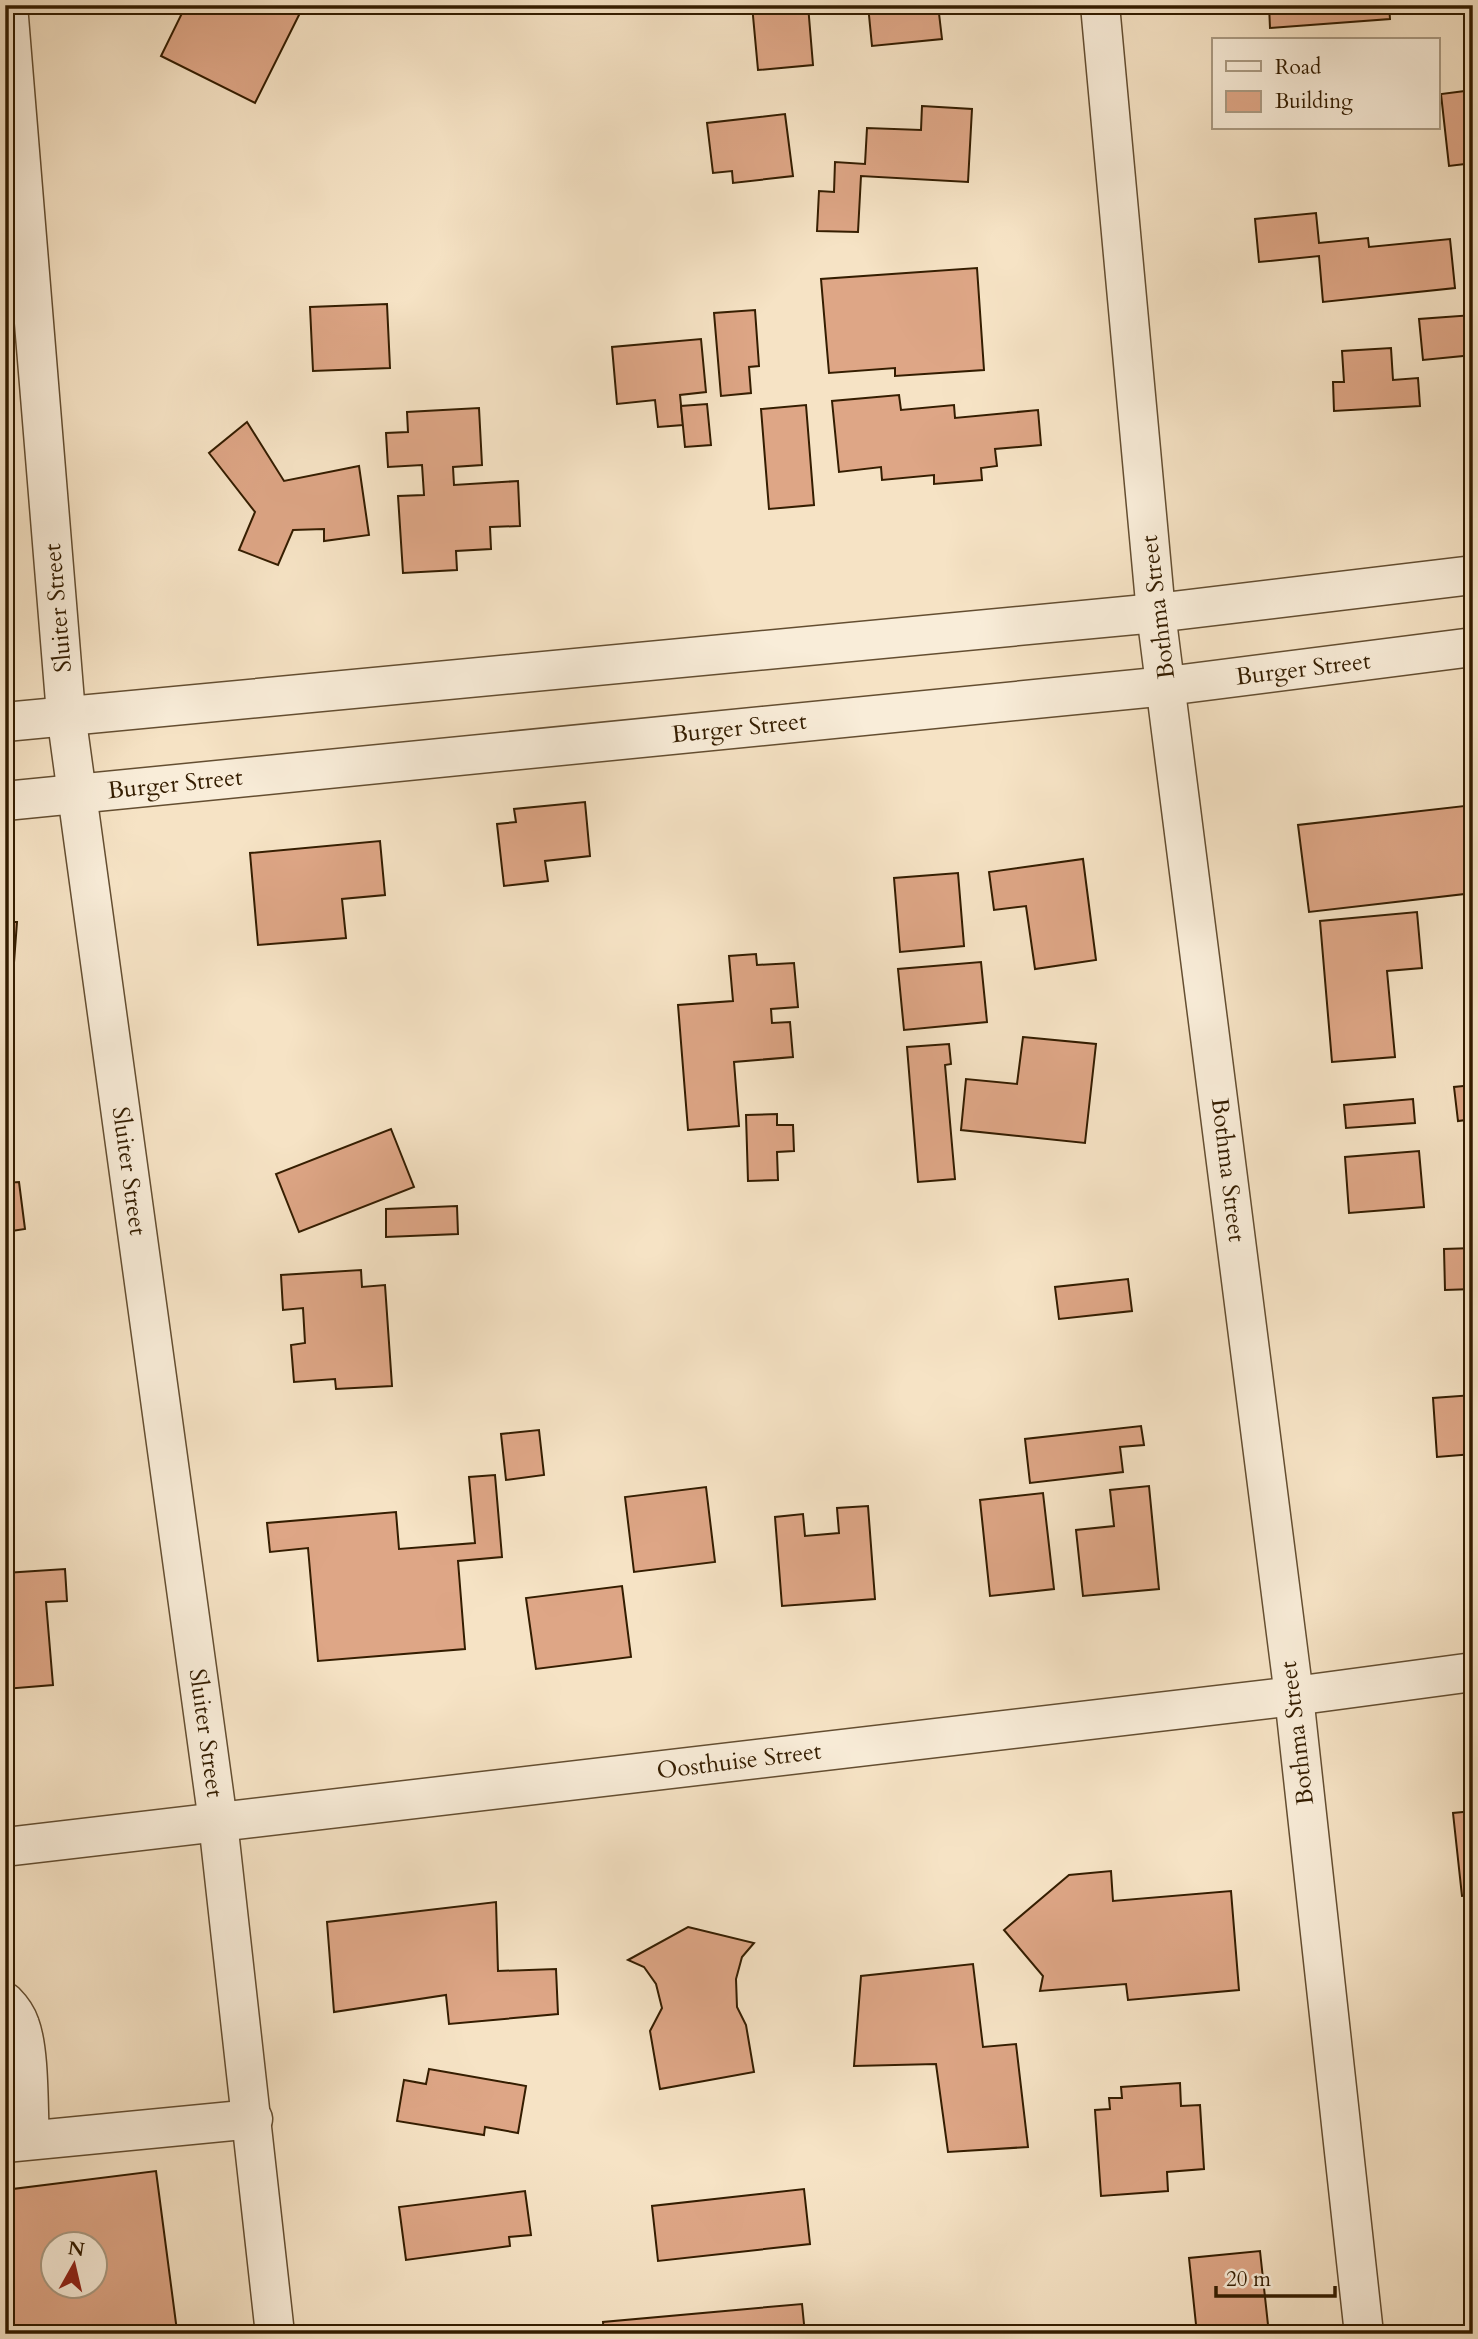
<svg xmlns="http://www.w3.org/2000/svg" width="1478" height="2339" viewBox="0 0 1478 2339" font-family="Cardo,serif">
	<rect width="100%" height="100%" fill="#f6e3c5"/>
	<filter id="stains"><feTurbulence type="fractalNoise" baseFrequency=".00286" numOctaves="4"/><feColorMatrix values="0 0 0 0 .2 0 0 0 0 .09 0 0 0 0 .02 0 0 0 .5 -.17"/></filter>
	<radialGradient id="worn" r=".72"><stop offset=".6" stop-color="#630" stop-opacity="0"/><stop offset="1" stop-color="#630" stop-opacity=".3"/></radialGradient>
	<!-- building -->
	<g fill="#dea686" stroke="#341d00" stroke-width="2" fill-rule="evenodd">
		<polygon points="186,5 304,5 255,103 161,56"/>
		<polygon points="752,5 808,5 813,65 758,70"/>
		<polygon points="868,5 938,5 942,39 872,46"/>
		<polygon points="1269,5 1389,5 1390,19 1270,28"/>
		<polygon points="1473,90 1473,163 1449,166 1441,94"/>
		<polygon points="922,106 972,109 968,182 861,176 858,232 817,231 819,191 834,192 835,162 865,164 867,128 921,130"/>
		<polygon points="785,114 793,176 733,183 732,171 713,173 707,123"/>
		<polygon points="1316,213 1319,243 1368,238 1369,247 1450,239 1455,288 1323,302 1319,256 1259,262 1255,219"/>
		<polygon points="977,268 984,370 895,376 895,368 829,373 821,279"/>
		<polygon points="387,304 390,368 313,371 310,307"/>
		<polygon points="755,310 759,366 749,367 751,393 721,396 714,313"/>
		<polygon points="1473,315 1473,355 1423,360 1419,319"/>
		<polygon points="701,339 706,392 680,395 683,425 658,427 655,400 617,404 612,347"/>
		<polygon points="1391,348 1393,380 1418,378 1420,406 1334,411 1333,382 1344,382 1342,351"/>
		<polygon points="899,395 901,410 954,405 955,418 1038,410 1041,445 995,449 997,466 981,468 982,480 934,484 934,475 882,480 881,467 839,472 832,401"/>
		<polygon points="707,404 711,445 685,447 681,406"/>
		<polygon points="806,405 814,505 769,509 761,409"/>
		<polygon points="479,408 482,465 453,467 454,485 518,481 520,526 490,527 491,549 456,551 457,570 403,573 398,496 424,495 422,465 388,467 386,433 408,432 407,412"/>
		<polygon points="247,422 284,481 359,466 369,535 324,541 324,529 293,530 278,565 239,550 255,512 209,453"/>
		<polygon points="585,802 590,856 545,861 548,881 504,886 497,824 516,822 514,809"/>
		<polygon points="1473,805 1473,893 1309,912 1298,825"/>
		<polygon points="380,841 385,895 342,899 346,938 258,945 250,853"/>
		<polygon points="1083,859 1096,960 1035,969 1026,906 994,910 989,872"/>
		<polygon points="958,873 964,946 900,952 894,878"/>
		<polygon points="1417,912 1422,968 1387,971 1395,1057 1332,1062 1320,921"/>
		<polygon points="5,922 17,922 13,976 5,976"/>
		<polygon points="756,954 757,965 794,963 798,1007 771,1009 772,1023 790,1022 793,1057 734,1062 739,1126 688,1130 678,1005 733,1001 729,956"/>
		<polygon points="981,962 987,1022 904,1030 898,969"/>
		<polygon points="1023,1037 1096,1044 1085,1143 961,1130 966,1079 1017,1084"/>
		<polygon points="949,1044 951,1064 945,1065 955,1179 918,1182 907,1047"/>
		<polygon points="1473,1085 1473,1119 1458,1121 1454,1087"/>
		<polygon points="1413,1099 1415,1123 1346,1128 1344,1105"/>
		<polygon points="777,1114 777,1125 793,1125 794,1151 777,1152 778,1180 748,1181 746,1115"/>
		<polygon points="391,1129 414,1187 299,1232 276,1174"/>
		<polygon points="1419,1151 1424,1207 1349,1213 1345,1157"/>
		<polygon points="19,1182 25,1229 5,1232 5,1183"/>
		<polygon points="457,1206 458,1234 386,1237 386,1209"/>
		<polygon points="1473,1248 1473,1289 1445,1290 1444,1249"/>
		<polygon points="361,1270 362,1287 385,1285 392,1386 336,1389 335,1379 294,1382 291,1345 305,1343 303,1308 283,1310 281,1275"/>
		<polygon points="1128,1279 1132,1311 1059,1319 1055,1287"/>
		<polygon points="5,1389 13,1480 5,1480"/>
		<polygon points="1473,1395 1473,1454 1437,1457 1433,1398"/>
		<polygon points="1141,1426 1144,1445 1120,1447 1123,1472 1030,1483 1025,1439"/>
		<polygon points="539,1430 544,1475 506,1480 501,1434"/>
		<polygon points="495,1475 502,1557 458,1561 465,1649 318,1661 308,1548 270,1552 267,1523 396,1512 399,1549 475,1543 469,1477"/>
		<polygon points="1149,1486 1159,1589 1083,1596 1076,1530 1114,1526 1110,1490"/>
		<polygon points="706,1487 715,1562 634,1572 625,1497"/>
		<polygon points="1043,1493 1054,1589 990,1596 980,1500"/>
		<polygon points="868,1506 875,1599 782,1606 775,1517 803,1514 805,1536 839,1533 837,1508"/>
		<polygon points="65,1569 67,1601 46,1602 53,1685 5,1689 5,1573"/>
		<polygon points="622,1586 631,1657 536,1669 526,1598"/>
		<polygon points="1473,1811 1473,1895 1462,1896 1453,1813"/>
		<polygon points="1111,1871 1113,1901 1231,1891 1239,1990 1128,2000 1126,1984 1040,1991 1043,1976 1004,1930 1069,1875"/>
		<polygon points="496,1902 498,1971 556,1969 558,2014 449,2024 446,1995 334,2012 327,1922"/>
		<polygon points="688,1927 754,1943 742,1957 736,1979 737,2007 746,2025 754,2072 660,2089 650,2031 662,2008 656,1984 644,1967 628,1960"/>
		<polygon points="973,1964 983,2047 1016,2044 1028,2147 948,2152 936,2064 854,2066 861,1976"/>
		<polygon points="429,2069 526,2086 518,2133 485,2127 484,2135 397,2121 404,2080 426,2084"/>
		<polygon points="1180,2083 1181,2106 1200,2105 1204,2169 1167,2172 1168,2191 1101,2196 1095,2110 1110,2109 1109,2098 1122,2098 1121,2087"/>
		<path d="M156,2171L177,2331L158,2334H5V2190ZM52,2244H94V2286H52Z"/>
		<polygon points="804,2189 810,2244 658,2261 652,2206"/>
		<polygon points="525,2191 531,2235 509,2237 510,2246 406,2260 399,2207"/>
		<polygon points="1260,2251 1269,2334 1197,2334 1189,2258"/>
		<polygon points="802,2304 805,2334 604,2334 603,2322"/>
	</g>
	<g fill="none" stroke-linecap="round" stroke-linejoin="round">
		<defs>
			<g id="minor">
				<polyline points="8,5 66,714 218,1822 275,2334"/>
				<polyline points="1100,5 1156,613 1294,1696 1364,2334"/>
				<polyline points="5,722 1156,613 1473,575"/>
				<polyline points="5,801 1167,686 1473,647"/>
				<polyline points="5,1847 1294,1696 1473,1672"/>
				<path d="M5,2002C12,2009 17,2016 20,2025C30,2052 28,2108 30,2139"/>
				<polyline points="5,2143 253,2119"/>
			</g>
		</defs>
		<!-- minor casing -->
		<use href="#minor" stroke="#644e31" stroke-width="41"/>
		<!-- minor -->
		<use href="#minor" stroke="#f9edd9" stroke-width="38"/>
	</g>
	<g text-anchor="middle" dominant-baseline="central" stroke-width="5" stroke-linejoin="round" paint-order="stroke">
		<!-- street labels -->
		<g font-size="24" fill="#341d00" stroke="#f9edd9">
			<text transform="translate(1158 607) rotate(-97)">Bothma Street</text>
			<text transform="translate(58 608) rotate(-95)">Sluiter Street</text>
			<text transform="translate(1303 669) rotate(-7)">Burger Street</text>
			<text transform="translate(739 728) rotate(-6)">Burger Street</text>
			<text transform="translate(175 784) rotate(-6)">Burger Street</text>
			<text transform="translate(1228 1170) rotate(83)">Bothma Street</text>
			<text transform="translate(129 1171) rotate(82)">Sluiter Street</text>
			<text transform="translate(206 1733) rotate(82)">Sluiter Street</text>
			<text transform="translate(1297 1733) rotate(-97)">Bothma Street</text>
			<text transform="translate(739 1761) rotate(-7)">Oosthuise Street</text>
		</g>
	</g>
	<!-- margin -->
	<rect width="1478" height="2339" fill="none" stroke="#f6e3c5" stroke-width="28"/>
	<rect x="7" y="7" width="1464" height="2325" fill="none" stroke="#341d00" stroke-width="3.5"/>
	<rect x="14" y="14" width="1450" height="2311" fill="none" stroke="#341d00" stroke-width="2"/>
	<!-- legend -->
	<rect x="1212" y="38" width="228" height="91" fill="#f9edd9" stroke="#aa9a82" stroke-width="2"/>
	<rect x="1226" y="61" width="35" height="10" fill="#f9edd9" stroke="#aa9a82" stroke-width="2"/>
	<text x="1275" y="74" font-size="21" fill="#341d00">Road</text>
	<rect x="1226" y="91" width="35" height="21" fill="#dea686" stroke="#aa9a82" stroke-width="2"/>
	<text x="1275" y="108" font-size="21" fill="#341d00">Building</text>
	<!-- north arrow -->
	<g transform="translate(74 2265) rotate(8)"><circle r="33" fill="#f9edd9" stroke="#aa9a82" stroke-width="2"/>
	<path d="M0-5L12 26L0 18L-12 26Z" fill="#8f2418"/>
	<text y="-10" font-size="19" font-weight="bold" text-anchor="middle" fill="#341d00">N</text>
	</g>
	<!-- scale -->
	<path d="M1216 2286v10h119v-10" fill="none" stroke="#341d00" stroke-width="3.5"/>
	<text x="1226" y="2286" font-size="21" fill="#341d00" stroke="#f9edd9" stroke-width="5" paint-order="stroke">20 m</text>
	<rect width="100%" height="100%" filter="url(#stains)"/>
	<rect width="100%" height="100%" fill="url(#worn)"/>
</svg>
